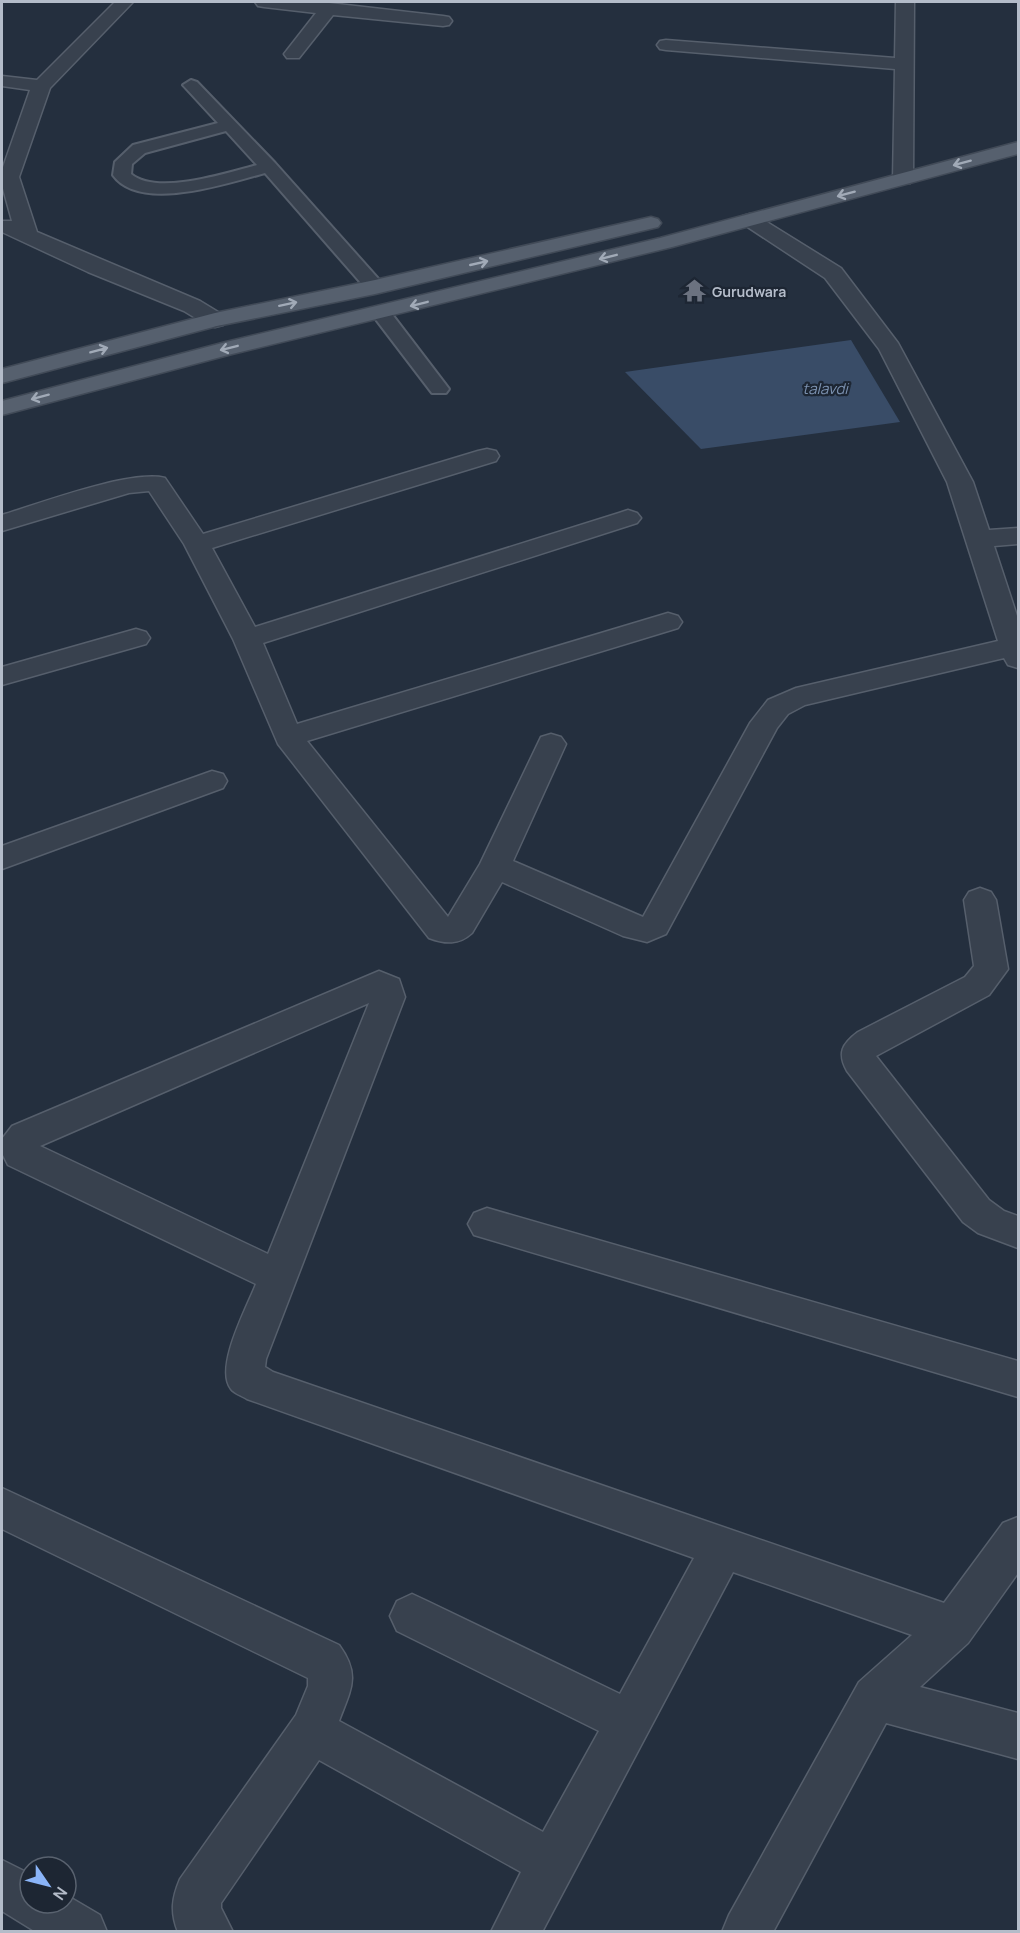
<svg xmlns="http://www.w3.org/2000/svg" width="1020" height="1933" viewBox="0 0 1020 1933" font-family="Manrope,sans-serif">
	<rect width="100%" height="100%" fill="#242f3e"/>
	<!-- water -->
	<polygon fill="#394c67" points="851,340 900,422 701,449 625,372"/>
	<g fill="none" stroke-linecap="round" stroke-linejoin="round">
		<defs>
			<g id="lane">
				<path d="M191,80L197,82L275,163L382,283L384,287L382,291H368L265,173C228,183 140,213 113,175L115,162L133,145L218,123L183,85ZM226,131L257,165C226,173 157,196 131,174L132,164L145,153Z"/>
				<polygon points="381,307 388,309 446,385 449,389 446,393 432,393 371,313 374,309"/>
			</g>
			<g id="street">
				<polygon points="115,2 133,2 50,88 19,177 37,232 200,301 223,315 226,320 223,325 215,327 207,325 184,311 88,272 2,232 2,221 12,221 2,185 2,170 30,90 2,86 2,76 37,80"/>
				<polygon points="255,2 329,3 443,16 449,17 452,21 449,25 443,26 333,15 299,58 287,58 284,54 316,13 264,7 258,6"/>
				<polygon points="896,2 914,2 913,179 910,183 896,183 893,179 895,69 666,50 660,49 657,45 660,41 666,40 895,58"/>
				<path d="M750,214L757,216L841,268L898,343L973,482L989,530L1018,528V544L994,546L1018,619V668L1008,665L1004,658L805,705L788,714L777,728L666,934L647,942L623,936L502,882L472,933C459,945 445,944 429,938L278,744L233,639L184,544L149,491L129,493L2,531V515C39,504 131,469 165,478L203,534L478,451L487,449L496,451L499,456L496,461L212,548L255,627L619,513L628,510L637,513L641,518L637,523L263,643L297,724L658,616L668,613L678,616L682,622L678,628L307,741L448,917L480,864L541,737L551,734L561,737L566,744L513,861L643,917L750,723L768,700L796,688L998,641L947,482L879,349L825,278L743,224L740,220L743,216Z"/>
				<polygon points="136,629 146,632 150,638 146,644 2,685 2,667"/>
				<polygon points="212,771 223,774 227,781 223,788 2,869 2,846"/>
				<path d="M980,888L991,892L996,900L1008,969L989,995L876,1056L989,1200L1004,1211L1018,1216V1248L978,1233L963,1222L847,1071C837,1053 842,1044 858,1032L965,977L974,966L964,900L969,892Z"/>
				<path d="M379,971L399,979L405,997L266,1359L265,1367L273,1372L944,1603L1003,1523L1018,1517V1573L968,1643L920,1687L1018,1713V1759L886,1723L773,1932H722L729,1915L859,1682L912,1635L733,1572L542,1932H491L521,1872L319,1760L221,1903V1908L233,1932H178C170,1912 172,1898 180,1879L296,1715L308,1686V1678L2,1529V1488L339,1645C361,1675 351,1689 339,1721L543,1832L599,1731L397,1631L390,1616L397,1601L412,1594L427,1601L620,1694L694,1558L247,1399C242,1396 234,1393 231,1389C214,1368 247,1307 256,1284L8,1165L2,1153V1139L12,1126ZM369,1003L268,1254L40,1146Z"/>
				<polygon points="487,1208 1018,1361 1018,1397 474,1235 468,1224 474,1213"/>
				<polygon points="2,1860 30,1874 30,1903 66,1903 66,1895 100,1915 107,1932 36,1932 2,1911"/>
			</g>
			<g id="primary">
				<polygon points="1018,142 1018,154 672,247 232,354 2,415 2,401 226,342 660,238"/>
				<polygon points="651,217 658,219 661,223 658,227 375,294 217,326 2,383 2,369 215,313 375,280"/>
			</g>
		</defs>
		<!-- lane casing -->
		<use href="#lane" stroke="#565f6c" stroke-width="4"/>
		<!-- street casing -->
		<use href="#street" stroke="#565f6c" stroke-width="3"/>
		<!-- primary casing -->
		<use href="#primary" stroke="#414a57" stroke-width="3"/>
		<!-- lane -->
		<use href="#lane" fill="#38414e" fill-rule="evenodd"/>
		<!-- street -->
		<use href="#street" fill="#38414e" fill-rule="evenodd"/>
		<!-- primary -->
		<use href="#primary" fill="#56606e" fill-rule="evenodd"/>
	</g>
	<!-- one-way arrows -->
	<defs><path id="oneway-shaft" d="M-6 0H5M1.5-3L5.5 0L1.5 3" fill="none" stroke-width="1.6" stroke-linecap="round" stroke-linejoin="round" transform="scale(1.5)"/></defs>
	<g stroke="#a1aab7">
		<use href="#oneway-shaft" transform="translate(962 163) rotate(165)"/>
		<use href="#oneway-shaft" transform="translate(846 194) rotate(165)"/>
		<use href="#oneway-shaft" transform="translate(608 257) rotate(166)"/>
		<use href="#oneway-shaft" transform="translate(479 263) rotate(-13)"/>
		<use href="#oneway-shaft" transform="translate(288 304) rotate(-12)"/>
		<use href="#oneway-shaft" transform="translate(419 304) rotate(166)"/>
		<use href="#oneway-shaft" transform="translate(229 348) rotate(166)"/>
		<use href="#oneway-shaft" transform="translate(99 350) rotate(-15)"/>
		<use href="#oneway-shaft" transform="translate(40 397) rotate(165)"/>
	</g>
	<!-- icons -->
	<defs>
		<symbol id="temple-bare" viewBox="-9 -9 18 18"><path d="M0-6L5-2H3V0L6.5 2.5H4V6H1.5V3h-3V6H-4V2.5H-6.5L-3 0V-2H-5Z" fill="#6b7280" stroke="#1d2633" stroke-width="2.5" paint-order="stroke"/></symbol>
	</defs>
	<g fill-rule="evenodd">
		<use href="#temple-bare" x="678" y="274" width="33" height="33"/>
	</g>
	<g text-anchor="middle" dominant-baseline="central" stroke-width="4.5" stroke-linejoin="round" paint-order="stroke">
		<!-- far-poi labels -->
		<g font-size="14" font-weight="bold" fill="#b4bcc9" stroke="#1d2633" text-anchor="start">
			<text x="712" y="291">Gurudwara</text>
		</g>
		<!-- far-water labels -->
		<g font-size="15" font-style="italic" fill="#7c92b1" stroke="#1d2633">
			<text x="825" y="388">talavdi</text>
		</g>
	</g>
	<!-- border -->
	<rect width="1020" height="1933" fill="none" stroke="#b4bcc9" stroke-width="6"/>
	<!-- north arrow -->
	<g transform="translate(48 1885) rotate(125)"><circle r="28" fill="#1d2633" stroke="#59626f" stroke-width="1.5"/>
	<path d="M0-4.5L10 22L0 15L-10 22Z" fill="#8ab4f8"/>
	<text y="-9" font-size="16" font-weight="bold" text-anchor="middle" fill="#b4bcc9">N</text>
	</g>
</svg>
